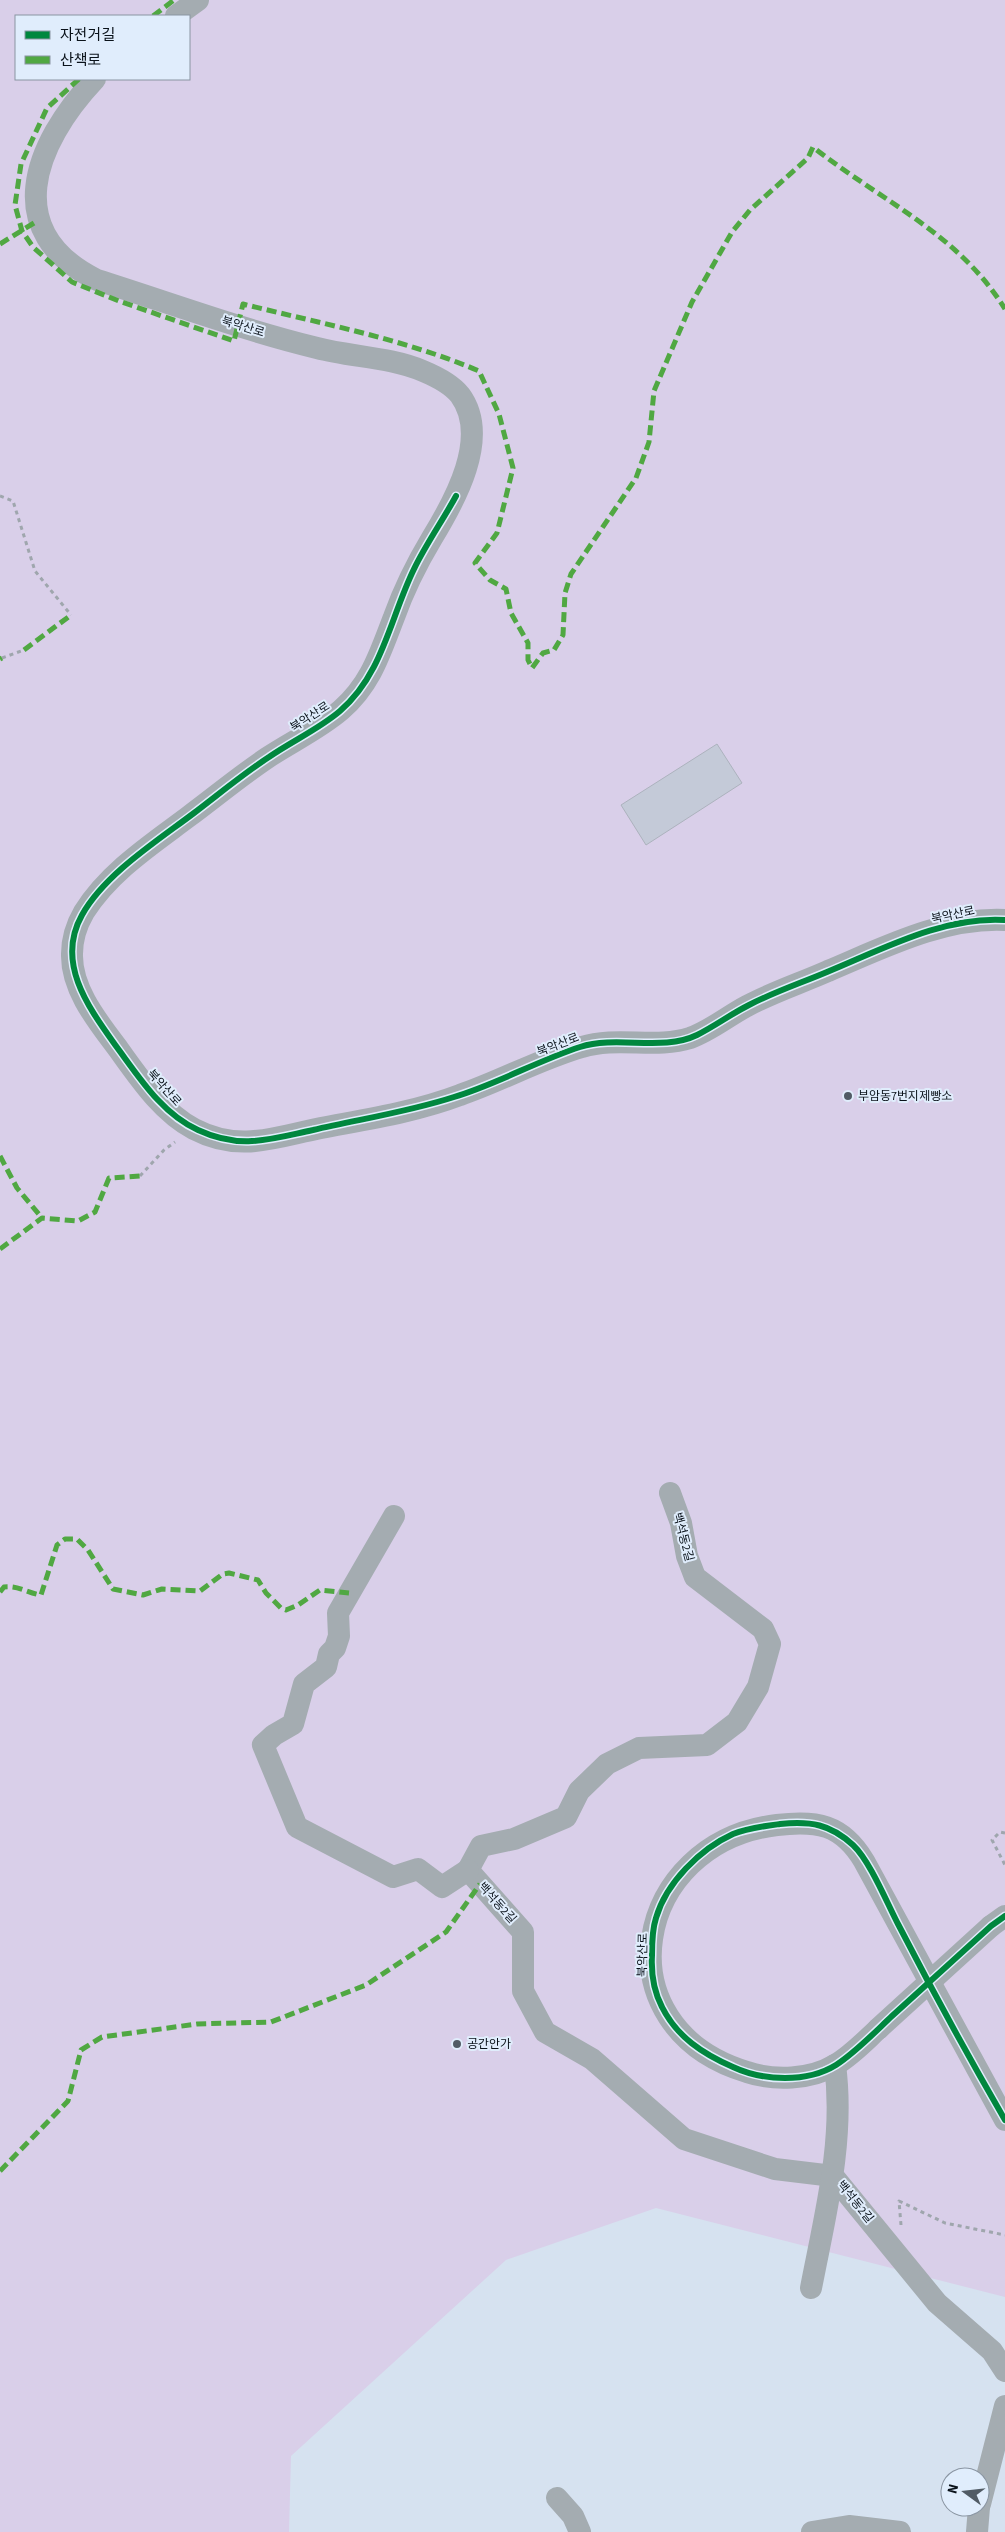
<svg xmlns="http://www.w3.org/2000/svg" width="1005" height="2532" viewBox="0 0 1005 2532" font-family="'Source Sans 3','Noto Sans KR',sans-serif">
	<rect width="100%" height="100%" fill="#d6e2f0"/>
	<!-- green -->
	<path fill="#d9cfe9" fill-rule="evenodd" d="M0,0H1005V2297L656,2208L506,2260L291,2456L289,2532H0ZM16,16H189V79H16Z"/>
	<!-- building -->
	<polygon fill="#c4cad8" stroke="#acb2bd" points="717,744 742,783 646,845 621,805"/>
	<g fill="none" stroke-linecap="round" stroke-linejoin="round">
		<!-- path -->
		<g stroke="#9fa6ad" stroke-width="3" stroke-dasharray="4 4" stroke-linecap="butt">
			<polyline points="0,496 13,501 35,571 71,615"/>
			<polyline points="2,658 24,650"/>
			<polyline points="140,1176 164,1150 175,1142"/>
			<polyline points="1005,1833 1000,1832 992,1840 1005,1865"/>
			<polyline points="901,2225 899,2201 945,2223 1005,2235"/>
		</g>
		<!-- minor -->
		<g stroke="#a4acb1" stroke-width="22">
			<polyline points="176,16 198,0"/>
			<path d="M95,79C33,145 0,232 97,280C170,303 243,330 317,348C351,357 391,357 423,371C435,376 452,385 460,395C491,437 454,502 432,538C417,563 404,589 394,617C380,653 371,684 341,710C319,729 291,742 267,758C240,776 215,797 188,817C152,844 109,872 84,912C77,924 72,940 72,954C71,990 99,1023 119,1050C140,1079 162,1112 194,1129C240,1153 275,1137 321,1128C368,1119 415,1112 460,1095C501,1081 540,1059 582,1047C617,1036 656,1049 690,1038C710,1031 728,1016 747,1006C773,992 801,983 828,971C883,948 943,917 1005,920"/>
			<polyline points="670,1493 681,1523 687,1556 695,1577 763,1629 770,1644 758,1687 737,1722 707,1745 639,1748 607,1764 579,1791 566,1817 514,1839 481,1846 468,1870 523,1932 523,1991 545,2032 592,2059 684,2139 775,2169 833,2176 937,2303 992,2351 1005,2371"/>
			<polyline points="394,1516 338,1613 339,1636 335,1648 329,1654 326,1667 304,1684 293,1724 274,1735 263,1745 297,1827 393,1877 418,1869 442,1887 468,1870"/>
			<polyline points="991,1926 1005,1916"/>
			<path d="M878,2029C865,2041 851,2056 835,2065C810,2080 774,2081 747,2072C598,2027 633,1842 777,1825C816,1820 842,1824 864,1861L1005,2120"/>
			<path d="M811,2288C825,2215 845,2140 835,2065"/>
			<polyline points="557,2498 573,2516 580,2532"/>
			<polyline points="980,2504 1005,2406"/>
			<polyline points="812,2532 849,2526 900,2532"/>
			<polyline points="977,2532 979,2507"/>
		</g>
		<!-- minor-bridge -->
		<polyline stroke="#a4acb1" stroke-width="22" points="878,2029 991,1926"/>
		<!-- quiet -->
		<g stroke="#50a842" stroke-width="5" stroke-dasharray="10 5" stroke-linecap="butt">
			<polyline points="153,16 174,0"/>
			<path d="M79,79L47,108L21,164L15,205L22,231L33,247L72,282L119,301L234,341L243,304C323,324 404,339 479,371L499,414L513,468L497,533L475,563L490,580L506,589L511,613L528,643V660L532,668L543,653L554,650L563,635L565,593L571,574L636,478L649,442L654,391L692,302L732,232L750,210L808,158L813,147C881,201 958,233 1005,309"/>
			<polyline points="0,244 34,223"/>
			<polyline points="24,650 71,615"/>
			<polyline points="0,659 2,658"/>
			<polyline points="0,1156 17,1188 42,1218"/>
			<polyline points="0,1249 42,1218 78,1221 95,1212 109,1178 140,1176"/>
			<path d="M0,1592L4,1587C17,1585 28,1593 41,1595L57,1545L65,1539H77L88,1550L113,1589L143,1595L162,1589L200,1591L223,1574L229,1573L258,1580L266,1593L281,1608L286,1610L298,1605L320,1590L349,1593"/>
			<polyline points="0,2171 68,2101 81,2050 102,2037 197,2024 271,2022 366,1985 446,1932 480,1884"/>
		</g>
		<defs>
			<g id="cycleway">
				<path d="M456,496C443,520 426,544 414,569C390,618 383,674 340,711C319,729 292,741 269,757C243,774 219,794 194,813C157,841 105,874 82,915C55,963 89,1008 116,1046C139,1077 162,1114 198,1130C241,1150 270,1139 313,1130C360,1119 408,1112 454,1097C497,1084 537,1061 580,1047C618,1035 662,1052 697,1035C715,1026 731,1014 749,1005C774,992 801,983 827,972C883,949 944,916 1005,920"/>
				<path d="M1005,1916L991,1926C958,1956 925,1986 892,2016C875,2032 856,2052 836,2065C807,2083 763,2081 733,2067C703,2054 677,2037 662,2007C653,1990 651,1973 652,1955C652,1943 652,1930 656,1918C666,1883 700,1849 733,1834C748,1828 765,1826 780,1824C811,1821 830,1824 853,1845C870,1861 887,1903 898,1924C932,1990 968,2056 1005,2120"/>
			</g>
		</defs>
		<!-- cycleway casing -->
		<use href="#cycleway" stroke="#e0edfc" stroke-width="9"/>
		<!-- cycleway -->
		<use href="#cycleway" stroke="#00873e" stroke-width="6"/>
	</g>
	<!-- markers -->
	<g fill="#515b65" stroke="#e0edfc" stroke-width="2">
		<circle cx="848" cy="1096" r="5"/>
		<circle cx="457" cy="2044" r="5"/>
	</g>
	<g text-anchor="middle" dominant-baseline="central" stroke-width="4" stroke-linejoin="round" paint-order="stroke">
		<!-- street labels -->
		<g font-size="12" fill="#0a121a" stroke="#e0edfc">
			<text transform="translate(243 327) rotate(17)">북악산로</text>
			<text transform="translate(310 717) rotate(-33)">북악산로</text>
			<text transform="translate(953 915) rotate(-12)">북악산로</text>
			<text transform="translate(558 1045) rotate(-21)">북악산로</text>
			<text transform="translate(164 1088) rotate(48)">북악산로</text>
			<text transform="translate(683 1537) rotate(75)">백석동2길</text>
			<text transform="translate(497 1903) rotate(48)">백석동2길</text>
			<text transform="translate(643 1955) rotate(-89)">북악산로</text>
			<text transform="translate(855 2202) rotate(51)">백석동2길</text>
		</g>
		<!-- poi labels -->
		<g font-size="12" fill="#0a121a" stroke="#e0edfc" text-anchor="start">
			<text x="858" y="1096">부암동7번지제빵소</text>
			<text x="467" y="2044">공간안가</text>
		</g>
	</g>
	<!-- legend -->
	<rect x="15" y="15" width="175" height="65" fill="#e0edfc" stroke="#8a95a2"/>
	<rect x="25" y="31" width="25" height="8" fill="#00873e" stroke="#8a95a2"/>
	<text x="60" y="40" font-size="15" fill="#0a121a">자전거길</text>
	<rect x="25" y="56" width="25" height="8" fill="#50a842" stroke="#8a95a2"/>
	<text x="60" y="65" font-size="15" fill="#0a121a">산책로</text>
	<!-- north arrow -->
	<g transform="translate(965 2492) rotate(285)"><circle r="24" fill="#e0edfc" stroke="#8a95a2"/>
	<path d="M0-4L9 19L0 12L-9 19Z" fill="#515b65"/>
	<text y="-8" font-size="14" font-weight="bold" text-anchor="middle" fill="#0a121a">N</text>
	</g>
</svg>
